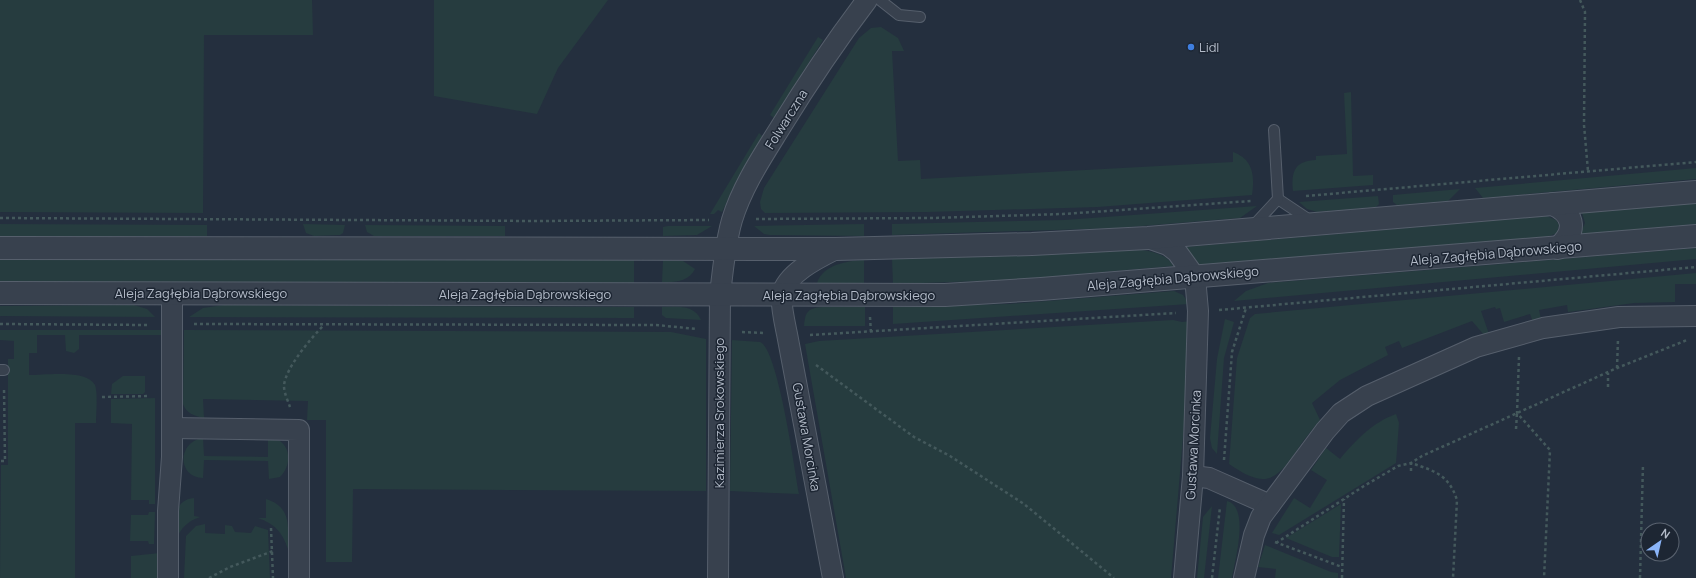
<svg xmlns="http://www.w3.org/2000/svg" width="1696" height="578" viewBox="0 0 1696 578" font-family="Manrope,sans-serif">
	<rect width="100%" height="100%" fill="#242f3e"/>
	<!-- green -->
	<g fill="#263c3f">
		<polygon points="0,0 312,0 313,35 204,35 203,213 0,212"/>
		<polygon points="434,0 608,0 558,68 537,114 434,96"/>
		<path d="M881,27L898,38L904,51H892L898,161L920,160L921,179L1233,162V152C1253,159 1255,176 1252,195L1098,207L928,212L765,213L761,209L760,202L764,188L859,38L871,28Z"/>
		<polygon points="818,37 823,40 774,118 770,115"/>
		<path d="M1351,92L1353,176L1373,175V185L1293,191C1291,171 1295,161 1316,160V156L1347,154L1344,93Z"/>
		<polygon points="759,133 763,137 735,184 722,212 718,210 714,214 710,214"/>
		<polygon points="1696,168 1696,179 1483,198 1475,188"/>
		<polygon points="1460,189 1448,201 1397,205 1393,202 1393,195"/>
		<polygon points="1378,196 1379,204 1376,207 1317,212 1307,209 1299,202"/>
		<polygon points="1696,203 1696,224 1583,234 1581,232 1585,223 1582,213"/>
		<polygon points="1257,206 1240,218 1178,223 1117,228 892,235 892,224 1064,220"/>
		<polygon points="1547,216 1556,220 1559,225 1557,233 1547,237 1195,265 1186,247"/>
		<polygon points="0,224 207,225 207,236 0,237"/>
		<polygon points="303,224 345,225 343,233 340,235 314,236 306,233"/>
		<polygon points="864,224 864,236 770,235 764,234 754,226"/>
		<polygon points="365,225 505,226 505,236 374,236 367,232"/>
		<polygon points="668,226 712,226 697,235 663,236 663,227"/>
		<polygon points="1696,248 1696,259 1234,301 1246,291 1268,283"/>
		<path d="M1142,250C1153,251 1169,256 1173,266L1011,280L893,284L892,259Z"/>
		<polygon points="0,260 634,260 634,283 0,282"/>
		<path d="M663,260L683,261L695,269C689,281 675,283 662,282Z"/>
		<path d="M864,260V284H819L817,283C823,264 848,261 864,260Z"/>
		<path d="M1696,273V284H1675V302L1634,303L1568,312L1567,305L1539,310L1541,319L1533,322L1530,314L1504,322L1500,308L1496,309L1495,307L1481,311L1489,334L1485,336L1472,321L1402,348L1399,341L1385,347L1388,355L1340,380L1312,403L1320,420C1312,430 1304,439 1297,450C1275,483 1264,488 1229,464L1237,358L1250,318L1255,314Z"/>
		<polygon points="1174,291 1183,295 1189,304 893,324 893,307 1009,304"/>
		<polygon points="134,305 147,309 155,317 0,316 0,306"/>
		<polygon points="223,305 634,307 634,318 189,317 203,308"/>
		<path d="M662,307C677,307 694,304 701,320L666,318L662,315Z"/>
		<path d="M822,307H865V326H804C805,312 808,308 822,307Z"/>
		<polygon points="1225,319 1234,322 1224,358 1217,454 1212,448 1210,438 1217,359"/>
		<polygon points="1173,320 1182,322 1192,321 1192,332 1171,578 846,578 805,344 819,341"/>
		<path d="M0,330H161V335H79V349L74,353L66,351L65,335H37V353H29V375C44,375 87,369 95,385C98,393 96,414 96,423H75V578H0L1,465H8V359H14V341L0,340Z"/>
		<path d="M184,330L671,332L706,339V491L353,489L352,562H326V420H307L308,401L203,399L204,418C194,416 186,413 183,404Z"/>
		<path d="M732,340L760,342C778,348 795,472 799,494L730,491Z"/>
		<polygon points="123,376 145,376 145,392 143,394 111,394 112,384"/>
		<polygon points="155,398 155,504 149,504 149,500 131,500 132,424 111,423 111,399"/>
		<path d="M1396,414L1399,423L1396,463L1279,535L1272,533L1294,498L1310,508L1327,480L1311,470L1326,448L1340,459C1355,441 1373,422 1396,414Z"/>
		<path d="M203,438L204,456L268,457V439L280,441C292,450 290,467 280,477L269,479L268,461L204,460L203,478C177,477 177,442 203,438Z"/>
		<path d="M194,498V516L200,517C188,521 180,528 176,541C176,525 171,500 194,498Z"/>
		<path d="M266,499C292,507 288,527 288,549C282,532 275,524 258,518H266Z"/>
		<path d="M1227,501C1250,507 1235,560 1232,578H1218Z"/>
		<polygon points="1341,504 1339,557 1332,557 1286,538"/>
		<polygon points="1212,506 1204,578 1197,578 1203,517"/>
		<polygon points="149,512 155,512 154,544 149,544 148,541 130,541 131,515 148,515"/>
		<polygon points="205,524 205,533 225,534 225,525 232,526 235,532 251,533 255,526 268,530 270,578 184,578 186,536 196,526"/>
		<polygon points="1265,545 1331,572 1338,573 1338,578 1275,578 1276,569 1258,567"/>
		<polygon points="160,553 160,578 131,578 131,556"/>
	</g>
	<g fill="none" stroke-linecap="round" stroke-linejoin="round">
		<defs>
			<g id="service">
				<polyline points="880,0 899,15 920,17"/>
				<polyline points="1278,199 1311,221"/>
				<polyline points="1253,226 1278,199 1274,130"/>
				<polyline points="0,370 4,370"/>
			</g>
			<g id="minor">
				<polyline points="1148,238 1168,245 1177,252 1195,277 1198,311 1193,476 1184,578"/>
				<polyline points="172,428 299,430 299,578"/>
				<polyline points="1193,476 1209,478 1270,505"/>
				<polyline points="168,578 168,511 172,457 172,293"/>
				<path d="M718,578L720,295C723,269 725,244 732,220C742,187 762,157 780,128C807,84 835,42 867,0"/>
				<path d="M833,578L787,334C785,324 780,303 782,294C787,273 818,258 836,249"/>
				<polyline points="1244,578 1254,535 1261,517 1325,431 1341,413 1367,396 1476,347 1543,328 1619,317 1696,316"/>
			</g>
			<g id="tertiary">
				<path d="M1553,204C1576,215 1576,232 1558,248"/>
				<polyline points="0,248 836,249 1032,244 1148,238 1696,192"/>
				<polyline points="0,293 945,295 1041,289 1696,236"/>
			</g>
		</defs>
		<!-- service casing -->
		<use href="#service" stroke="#565f6c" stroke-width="12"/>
		<!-- minor casing -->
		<use href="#minor" stroke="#565f6c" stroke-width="22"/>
		<!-- tertiary casing -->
		<use href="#tertiary" stroke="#565f6c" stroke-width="24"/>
		<!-- path -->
		<g stroke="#44595c" stroke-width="2.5" stroke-dasharray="3 3" stroke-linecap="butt">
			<polyline points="1580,0 1585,12 1584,125 1588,171"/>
			<polyline points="1306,196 1696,162"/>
			<polyline points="0,218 536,221 709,220"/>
			<polyline points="756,219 932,218 1063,214 1251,201"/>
			<polyline points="1219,310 1696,267"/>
			<polyline points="870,317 871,333"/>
			<polyline points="0,324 149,325"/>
			<polyline points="194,324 656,325 697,329"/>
			<polyline points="742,332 763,333"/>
			<polyline points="810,335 1176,313"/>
			<polyline points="1519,357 1517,413 1550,450 1544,578"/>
			<polyline points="816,365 914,437 950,456 1024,504 1114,578"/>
			<polyline points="1617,368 1618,339"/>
			<polyline points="1608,387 1608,373"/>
			<polyline points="102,397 150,396"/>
			<path d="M290,407C288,401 284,393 284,386C285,368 312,337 324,325"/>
			<polyline points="1516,429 1517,413"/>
			<polyline points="1224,460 1232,352 1246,308"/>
			<polyline points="1,461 5,461 4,388"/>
			<path d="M1411,471V463C1435,471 1449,475 1457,500L1453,578"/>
			<polyline points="271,528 273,578"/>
			<polyline points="1275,542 1342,567"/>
			<polyline points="1276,543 1364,486 1398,466 1411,463 1422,456 1617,368 1687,340"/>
			<polyline points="209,578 230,567 273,551"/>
			<polyline points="1212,578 1220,507"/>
			<polyline points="1342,578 1344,499"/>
			<polyline points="1640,578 1643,464"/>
		</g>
		<!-- service -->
		<use href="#service" stroke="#38414e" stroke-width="10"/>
		<!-- minor -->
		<use href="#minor" stroke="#38414e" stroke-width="20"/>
		<!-- tertiary -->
		<use href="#tertiary" stroke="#38414e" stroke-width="22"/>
	</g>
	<!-- markers -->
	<circle fill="#3f7fe0" stroke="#1d2633" stroke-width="1.5" cx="1191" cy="47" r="4"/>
	<g text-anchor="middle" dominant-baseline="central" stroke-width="3" stroke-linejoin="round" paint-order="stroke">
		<!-- poi labels -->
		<g font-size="13" fill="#b4bcc9" stroke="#1d2633" text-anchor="start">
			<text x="1199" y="47">Lidl</text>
		</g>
		<!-- street labels -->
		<g font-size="13" fill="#b4bcc9" stroke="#1d2633">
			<text transform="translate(786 119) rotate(-58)">Folwarczna</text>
			<text transform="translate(1496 253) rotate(-5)">Aleja Zagłębia Dąbrowskiego</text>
			<text transform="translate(1173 278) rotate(-5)">Aleja Zagłębia Dąbrowskiego</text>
			<text x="201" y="293">Aleja Zagłębia Dąbrowskiego</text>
			<text x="525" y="294">Aleja Zagłębia Dąbrowskiego</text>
			<text x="849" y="295">Aleja Zagłębia Dąbrowskiego</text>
			<text transform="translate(719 413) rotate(-90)">Kazimierza Srokowskiego</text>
			<text transform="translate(807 437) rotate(80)">Gustawa Morcinka</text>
			<text transform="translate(1193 445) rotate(-87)">Gustawa Morcinka</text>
		</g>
	</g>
	<!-- north arrow -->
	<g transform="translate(1660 542) rotate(34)"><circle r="19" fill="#1d2633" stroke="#59626f"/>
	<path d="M0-3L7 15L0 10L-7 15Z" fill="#8ab4f8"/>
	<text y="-6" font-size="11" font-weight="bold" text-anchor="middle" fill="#b4bcc9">N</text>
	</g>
</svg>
